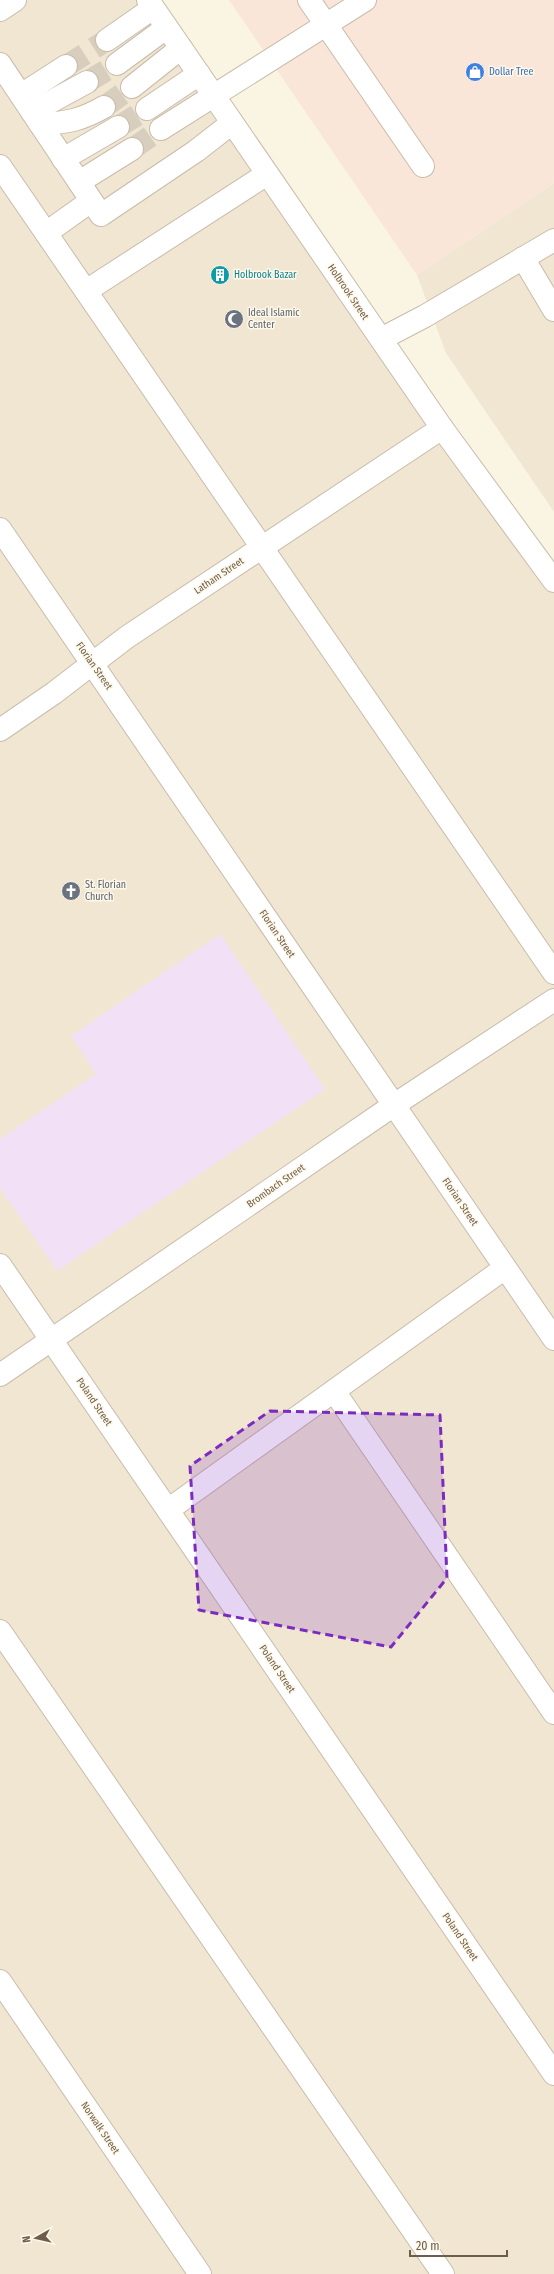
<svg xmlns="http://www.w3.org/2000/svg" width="554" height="2274" viewBox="0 0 554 2274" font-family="'Fira Sans Condensed',sans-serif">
	<rect width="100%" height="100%" fill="#faf4e3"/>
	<!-- residential -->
	<g fill="#f0e6d2">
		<polygon points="0,0 148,0 554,581 554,2274 0,2274"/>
		<polygon points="554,183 554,512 446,353 417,275"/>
	</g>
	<!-- commercial -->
	<polygon fill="#f9e6d8" points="229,0 554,0 554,183 417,275"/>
	<!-- education -->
	<polygon fill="#f1e0f6" points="220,934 325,1089 57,1271 0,1188 0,1139 96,1074 71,1036"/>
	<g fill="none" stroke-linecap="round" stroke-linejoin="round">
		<!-- minor-tunnel -->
		<g stroke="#d7cebd" stroke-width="22" stroke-dasharray="22 11" stroke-linecap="butt">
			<polyline points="66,66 107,40"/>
			<polyline points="87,82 117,64"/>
			<polyline points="104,107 132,87"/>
			<polyline points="118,127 147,109"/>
			<polyline points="132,149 161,129"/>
		</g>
		<defs>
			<g id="minor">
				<polyline points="148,0 442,428 554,581"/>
				<polyline points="309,0 423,166"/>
				<polyline points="0,10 15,0"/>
				<polyline points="107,40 153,8"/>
				<polyline points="0,64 101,215 196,151 232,123"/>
				<polyline points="117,64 166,28"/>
				<polyline points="132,87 181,48"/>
				<polyline points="21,95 66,66"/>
				<polyline points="147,109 199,74"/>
				<polyline points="32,112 87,82"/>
				<path d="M40,124C67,123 81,120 104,107"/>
				<polyline points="161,129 365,0"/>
				<polyline points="63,159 118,127"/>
				<polyline points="0,166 554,973"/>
				<polyline points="79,182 132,149"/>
				<polyline points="46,233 91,201"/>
				<polyline points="523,258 554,310"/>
				<polyline points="86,291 267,174"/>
				<polyline points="381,339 425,316 554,240"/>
				<polyline points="0,529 554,1339"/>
				<polyline points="0,730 54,693 127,637 442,428"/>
				<polyline points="0,1265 554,2074"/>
				<polyline points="0,1375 394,1105 554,1000"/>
				<polyline points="334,1391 554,1713"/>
				<polyline points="168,1510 505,1268"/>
				<polyline points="0,1631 443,2274"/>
				<polyline points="0,1981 200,2274"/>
			</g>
		</defs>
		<!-- minor casing -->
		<use href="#minor" stroke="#c9bcab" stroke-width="24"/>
		<!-- minor -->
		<use href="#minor" stroke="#fff" stroke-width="22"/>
	</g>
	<!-- marked area -->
	<path fill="#7b2cbf" fill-opacity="0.2" stroke="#7b2cbf" stroke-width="3" stroke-dasharray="8 5" stroke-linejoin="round" d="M270,1411L440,1415L447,1578L391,1647L199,1610L190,1466Z"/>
	<!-- icons -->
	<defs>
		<symbol id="shop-disc" viewBox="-11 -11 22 22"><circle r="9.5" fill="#3f7fe0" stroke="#fdf8e9"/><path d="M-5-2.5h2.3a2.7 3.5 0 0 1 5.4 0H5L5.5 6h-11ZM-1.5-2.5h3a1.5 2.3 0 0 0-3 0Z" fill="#fff"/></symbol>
		<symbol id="building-disc" viewBox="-11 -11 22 22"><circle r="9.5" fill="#0f9aa8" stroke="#fdf8e9"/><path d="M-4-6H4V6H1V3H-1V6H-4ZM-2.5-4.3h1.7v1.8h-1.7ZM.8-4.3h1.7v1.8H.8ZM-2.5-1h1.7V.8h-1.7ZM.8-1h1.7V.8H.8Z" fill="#fff"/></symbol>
		<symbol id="mosque-disc" viewBox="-11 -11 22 22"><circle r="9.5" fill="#6b7280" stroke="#fdf8e9"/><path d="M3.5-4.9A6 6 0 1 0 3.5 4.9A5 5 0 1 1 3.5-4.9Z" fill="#fff"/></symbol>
		<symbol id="church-disc" viewBox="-11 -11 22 22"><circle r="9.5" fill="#6b7280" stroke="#fdf8e9"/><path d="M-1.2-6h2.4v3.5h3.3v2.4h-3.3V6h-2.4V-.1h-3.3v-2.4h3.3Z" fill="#fff"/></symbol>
	</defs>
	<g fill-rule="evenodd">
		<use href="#shop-disc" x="464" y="61" width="22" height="22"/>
		<use href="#building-disc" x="209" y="264" width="22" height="22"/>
		<use href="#mosque-disc" x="223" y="308" width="22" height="22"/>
		<use href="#church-disc" x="60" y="880" width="22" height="22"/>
	</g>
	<g text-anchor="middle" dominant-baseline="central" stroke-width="3" stroke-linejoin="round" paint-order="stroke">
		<!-- shop labels -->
		<g font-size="10" fill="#366cbe" stroke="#fdf8e9" text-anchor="start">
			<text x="489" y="72">Dollar Tree</text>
		</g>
		<!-- culture labels -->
		<g font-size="10" fill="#0d838f" stroke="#fdf8e9" text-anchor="start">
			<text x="234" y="275">Holbrook Bazar</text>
		</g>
		<!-- street labels -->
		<g font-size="10" fill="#6f5d4c" stroke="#fdf8e9">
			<text transform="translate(348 292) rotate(56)">Holbrook Street</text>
			<text transform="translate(219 576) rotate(-34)">Latham Street</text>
			<text transform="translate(94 666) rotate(55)">Florian Street</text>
			<text transform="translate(277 934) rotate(56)">Florian Street</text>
			<text transform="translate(276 1186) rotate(-35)">Brombach Street</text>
			<text transform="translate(460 1202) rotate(56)">Florian Street</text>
			<text transform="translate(94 1402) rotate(56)">Poland Street</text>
			<text transform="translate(277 1669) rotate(56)">Poland Street</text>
			<text transform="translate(460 1937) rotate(56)">Poland Street</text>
			<text transform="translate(100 2128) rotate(56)">Norwalk Street</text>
		</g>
		<!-- worship labels -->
		<g font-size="10" fill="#5b616d" stroke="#fdf8e9" text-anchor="start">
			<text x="248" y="313">Ideal Islamic<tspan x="248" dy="12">Center</tspan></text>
			<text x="85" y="885">St. Florian<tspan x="85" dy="12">Church</tspan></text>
		</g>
	</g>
	<!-- north arrow -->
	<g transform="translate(36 2238) rotate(262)" stroke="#fdf8e9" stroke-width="3" paint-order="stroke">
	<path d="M0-3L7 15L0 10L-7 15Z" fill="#6f5d4c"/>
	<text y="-6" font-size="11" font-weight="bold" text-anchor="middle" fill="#6f5d4c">N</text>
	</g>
	<!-- scale -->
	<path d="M410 2250v6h97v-6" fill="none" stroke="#6f5d4c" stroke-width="2"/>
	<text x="416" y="2250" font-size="12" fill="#6f5d4c" stroke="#fdf8e9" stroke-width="3" paint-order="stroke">20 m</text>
</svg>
